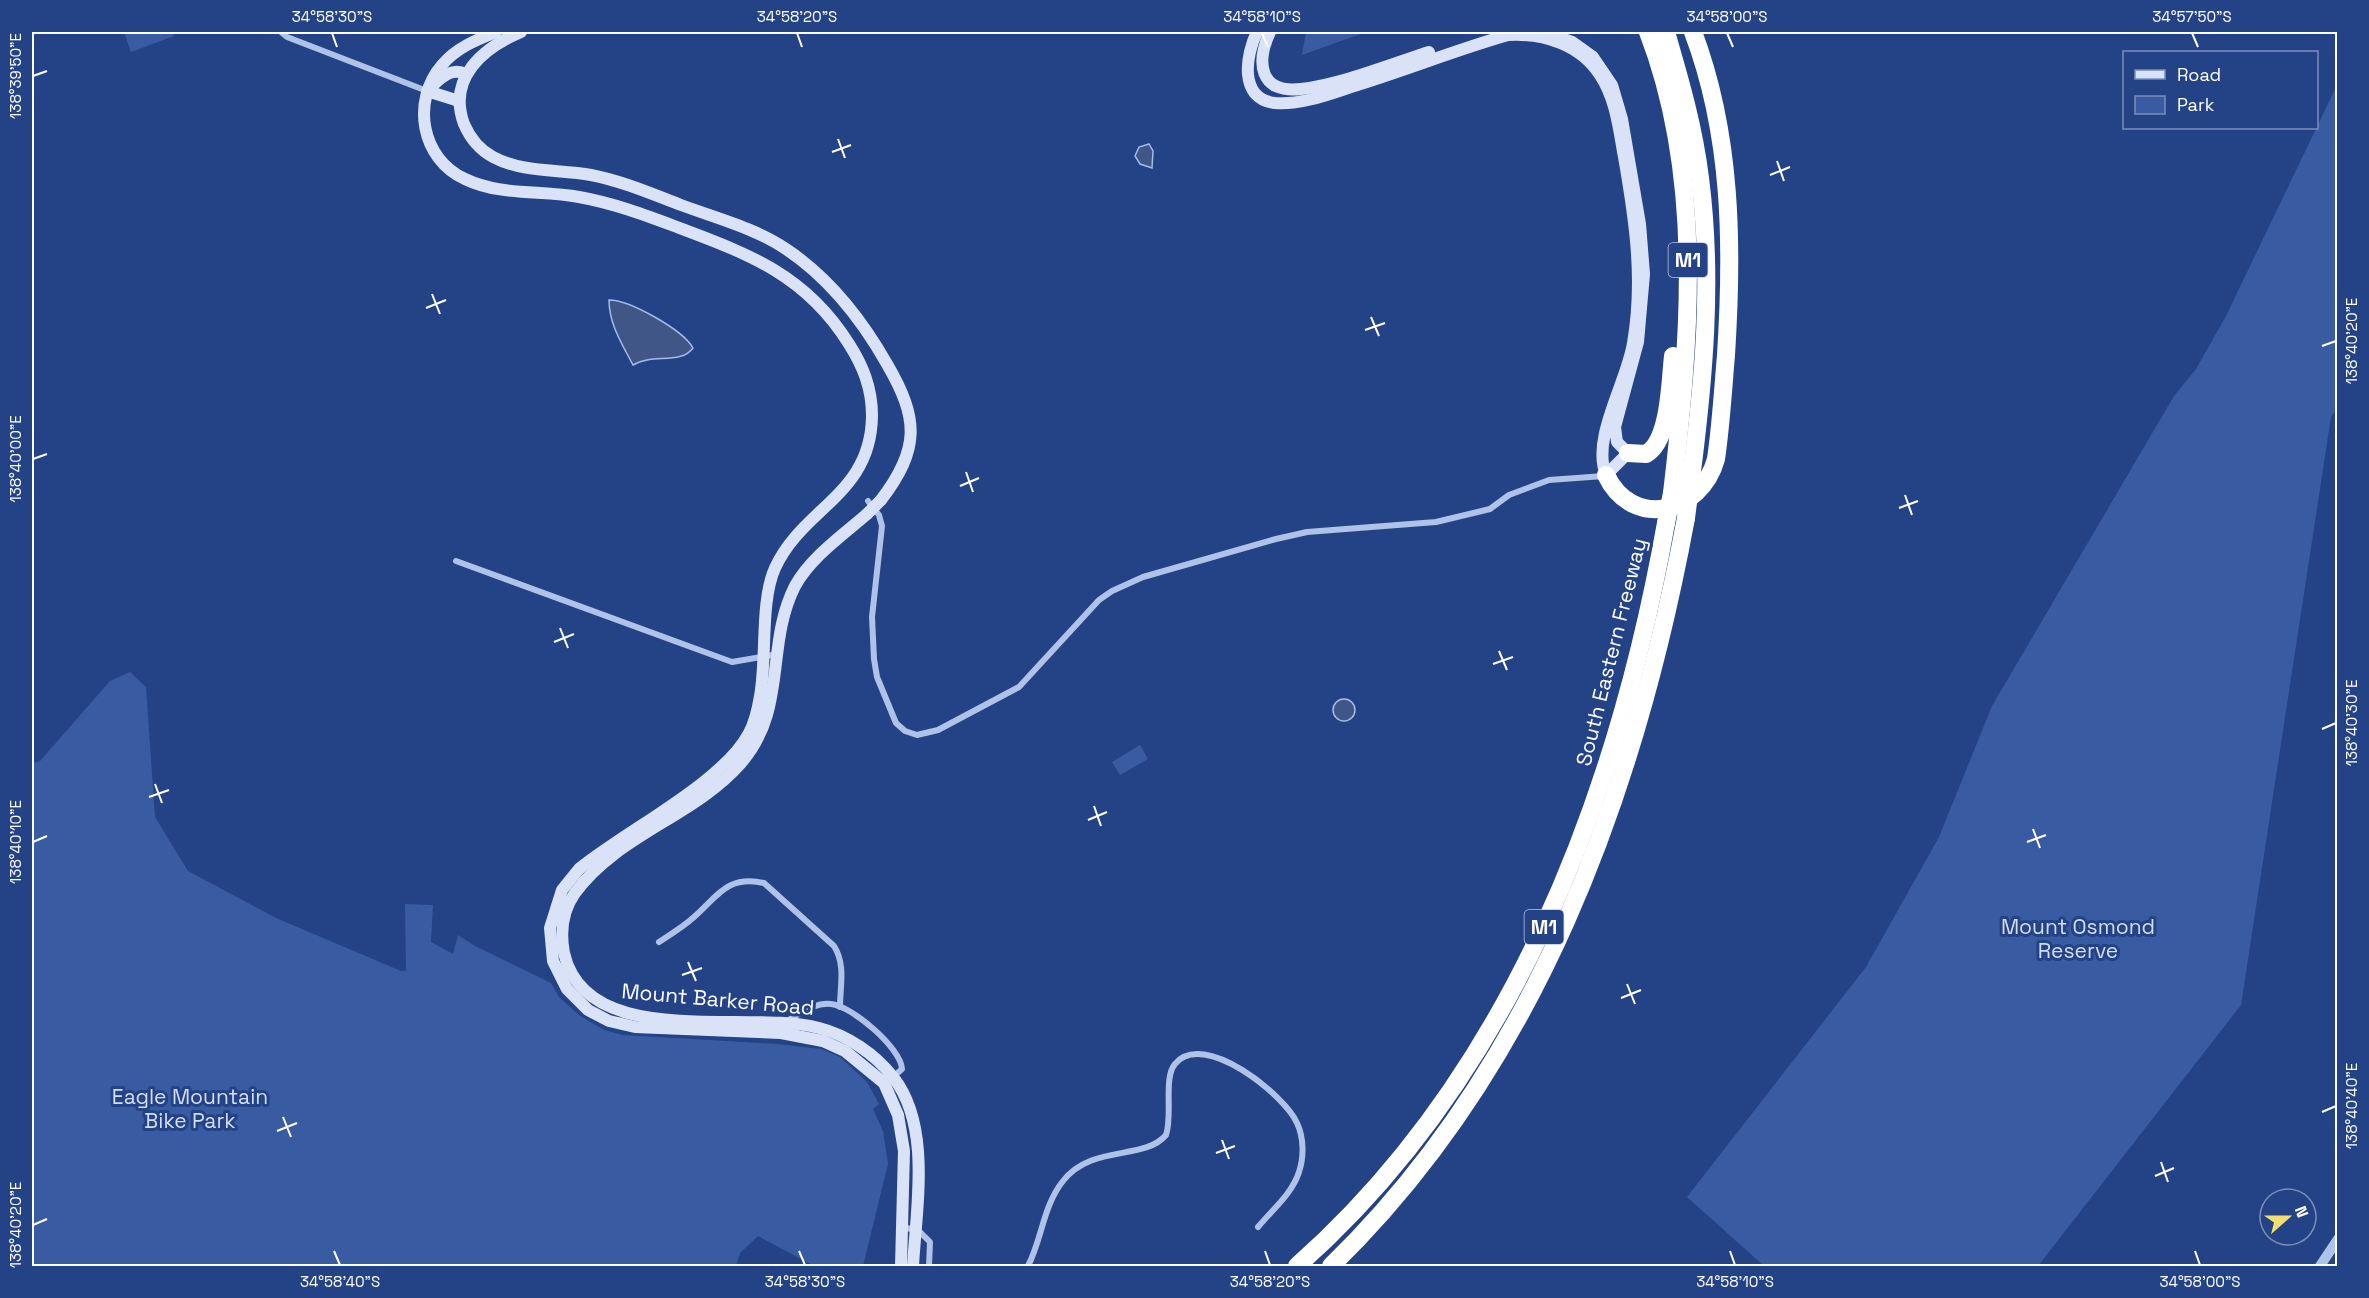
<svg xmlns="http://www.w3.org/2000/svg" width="2369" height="1298" viewBox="0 0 2369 1298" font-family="'Space Grotesk',sans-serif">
	<rect width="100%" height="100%" fill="#244386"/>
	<!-- green -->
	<g fill="#395ba2">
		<polygon points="124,32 172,32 174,36 131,52"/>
		<polygon points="1306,32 1366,32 1302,55"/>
		<polygon points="2337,85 2337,409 2331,417 2241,1005 2038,1266 1764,1266 1687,1197 1866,967 1939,837 1992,706 2174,396 2196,369 2226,316"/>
		<polygon points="130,672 146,687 155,817 188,871 276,918 401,971 406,971 405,904 433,905 431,942 453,954 458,935 475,946 551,983 559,997 579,1015 604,1030 623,1035 777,1044 821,1049 840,1057 867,1082 879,1104 873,1109 883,1131 888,1164 863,1266 814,1266 758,1236 740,1253 736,1266 32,1266 32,763 40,761 110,681"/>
		<polygon points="1140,745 1148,759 1120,775 1112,762"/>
	</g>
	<!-- water -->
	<g fill="#405687" stroke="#a3bbe9" stroke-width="1.5">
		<polygon points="1149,144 1153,151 1152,168 1140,164 1135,156 1139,147"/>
		<path d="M609,300C630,300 683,330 693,348C681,365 652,353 633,365C622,344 609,324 609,300Z"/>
		<circle cx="1344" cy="710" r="11"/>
	</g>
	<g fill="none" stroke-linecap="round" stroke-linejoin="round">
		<!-- minor -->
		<g stroke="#afc2e8" stroke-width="6">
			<polyline points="281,32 287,37 427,91"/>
			<polyline points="868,501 879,515 882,526 872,617 874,659 877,677 896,723 905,731 917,735 938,730 1019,687 1099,600 1112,591 1143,577 1276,539 1307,532 1436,522 1490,509 1509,495 1549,480 1604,476"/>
			<polyline points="456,561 732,662 778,654"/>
			<path d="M659,942C671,934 683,927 694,917C718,896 727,875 764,883L834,946C846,965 840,986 840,1007"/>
			<path d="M787,1021C800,1014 815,1002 831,1004C852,1006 901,1048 902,1069L892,1078"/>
			<polyline points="903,1227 919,1231 930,1242 929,1266"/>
			<path d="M1028,1266C1042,1239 1043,1206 1063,1181C1092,1144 1144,1161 1166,1135C1173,1116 1163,1078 1175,1064C1203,1029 1285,1095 1297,1123C1304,1138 1304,1157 1299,1172C1292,1194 1272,1210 1258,1227"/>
		</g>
		<!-- tertiary -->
		<polyline stroke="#afc2e8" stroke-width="10" points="2320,1266 2338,1239"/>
		<!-- secondary -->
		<g stroke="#d9e2f7" stroke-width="12">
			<path d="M496,32C476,40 456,48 442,65C411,101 421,159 465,179C500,196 541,190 579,197C613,203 645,215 677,227C749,254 806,275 849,344C863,366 872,388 872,416C871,495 803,507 775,568C760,601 767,659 760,696C758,708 755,722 749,733C723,783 625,831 579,869L562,890L550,928L553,961L567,989L588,1010L609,1021L635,1027L781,1033L823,1041L845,1051L884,1083L898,1115L904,1151L901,1266"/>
			<path d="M521,32C483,48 447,78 464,124C470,138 480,150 493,157C523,173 558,169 591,175C622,181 652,194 681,205C716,218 755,228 786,249C828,277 862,320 887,364C919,419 920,449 881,500"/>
			<path d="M1257,32C1246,54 1238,99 1275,103C1300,105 1327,95 1351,87C1404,71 1455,50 1508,35C1543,33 1580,44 1600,75C1616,99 1619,130 1624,157C1635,220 1644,280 1633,343C1627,382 1591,438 1606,475L1628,453L1617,442L1615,427L1638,342L1644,274L1640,224L1622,119L1612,85L1593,57L1572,42L1544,32"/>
			<path d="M1270,32C1256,62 1259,94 1301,89C1339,85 1392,64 1429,52"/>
			<path d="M432,86C442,77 452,67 466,74"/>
			<polyline points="427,91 459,101"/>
			<path d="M867,514C843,535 811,557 795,586C765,645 788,709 741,763C695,816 617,835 575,893C563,910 560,932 564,953C586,1051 746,1009 819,1028C847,1035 875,1054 893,1077C932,1126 916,1209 913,1266"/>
		</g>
		<!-- motorway -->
		<g stroke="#fff" stroke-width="18">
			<path d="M1648,32C1704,177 1690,341 1672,493"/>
			<path d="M1666,32C1680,80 1694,128 1700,178C1713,279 1704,379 1691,479"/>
			<path d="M1628,453L1646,454C1670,441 1670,381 1673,356"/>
			<path d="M1606,475C1632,530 1701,514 1716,459C1721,425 1723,390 1726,355C1733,246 1732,135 1693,32"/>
			<path d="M1297,1266C1511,1077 1617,799 1666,523"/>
			<path d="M1331,1266C1536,1067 1635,793 1686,518"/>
		</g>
		<!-- secondary-bridge -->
		<polyline stroke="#d9e2f7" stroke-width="12" points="867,514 881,500"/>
		<!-- motorway-bridge -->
		<g stroke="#fff" stroke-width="18">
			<polyline points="1686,518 1691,479"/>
			<polyline points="1666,523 1672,493"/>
		</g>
	</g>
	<!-- ticks -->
	<path fill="none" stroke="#fff" stroke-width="2" d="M332,33L337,47M797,33L802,47M1262,33L1268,47M1727,33L1733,47M2192,33L2198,47M33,76L47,71M838,139L845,158M832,152L851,145M1777,161L1784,181M1770,175L1790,167M432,294L440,314M426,308L446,300M1371,317L1379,336M1365,330L1385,323M2322,346L2336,341M33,459L47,454M966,472L973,492M960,486L979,478M1905,495L1912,515M1899,508L1918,501M560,628L568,648M554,642L574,634M1499,651L1507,670M1493,664L1513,657M2322,729L2336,723M155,784L162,803M149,797L169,790M1094,806L1101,826M1088,820L1107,812M2033,829L2040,848M33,842L47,836M2027,842L2046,835M688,962L696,981M682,975L702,968M1627,984L1635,1004M1621,998L1641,990M2322,1112L2336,1106M283,1117L291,1137M277,1131L297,1123M1222,1140L1229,1159M1216,1153L1235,1146M2161,1162L2168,1182M2155,1176L2174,1168M33,1225L47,1219M334,1251L340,1265M799,1251L805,1265M1265,1251L1270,1265M1730,1251L1735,1265M2195,1251L2200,1265"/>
	<g text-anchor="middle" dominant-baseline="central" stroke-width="6" stroke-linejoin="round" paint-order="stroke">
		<!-- shield labels -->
		<g fill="#244386" stroke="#bdc7db" stroke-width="1.5">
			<rect x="1668.5" y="243" width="39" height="34" rx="4.5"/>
			<rect x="1524.5" y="910" width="39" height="34" rx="4.5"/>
		</g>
		<g font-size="20" font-weight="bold" fill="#fff">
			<text x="1688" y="260">M1</text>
			<text x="1544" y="927">M1</text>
		</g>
		<!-- street labels -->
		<g font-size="21" fill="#fff" stroke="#244386">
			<text transform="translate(1611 652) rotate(-76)">South Eastern Freeway</text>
			<text transform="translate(718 999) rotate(5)">Mount Barker Road</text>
		</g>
		<!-- park labels -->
		<g font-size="21" fill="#d3def7" stroke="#244386">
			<text x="2078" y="926">Mount Osmond<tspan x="2078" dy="24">Reserve</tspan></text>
			<text x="190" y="1096">Eagle Mountain<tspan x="190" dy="24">Bike Park</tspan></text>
		</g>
	</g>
	<!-- border -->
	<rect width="2369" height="1298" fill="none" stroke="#244386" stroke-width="66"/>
	<!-- legend -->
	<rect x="2123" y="51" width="195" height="78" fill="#244386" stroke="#7c8eb6" stroke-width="1.5"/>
	<rect x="2135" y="70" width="30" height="9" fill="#d9e2f7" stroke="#7c8eb6" stroke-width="1.5"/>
	<text x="2177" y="81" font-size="18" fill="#ffffff">Road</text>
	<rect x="2135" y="96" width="30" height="18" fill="#395ba2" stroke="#7c8eb6" stroke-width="1.5"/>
	<text x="2177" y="111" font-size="18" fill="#ffffff">Park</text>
	<!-- north arrow -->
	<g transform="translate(2288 1217) rotate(69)"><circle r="28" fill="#244386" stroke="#7c8eb6" stroke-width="1.5"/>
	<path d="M0-4.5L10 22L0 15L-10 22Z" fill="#f3de72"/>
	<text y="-9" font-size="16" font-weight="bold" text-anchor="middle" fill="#ffffff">N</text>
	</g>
	<rect x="33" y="33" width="2303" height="1232" fill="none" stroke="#fff" stroke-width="2"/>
	<g font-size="15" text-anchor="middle" fill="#fff">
		<text x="332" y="22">34°58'30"S</text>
		<text x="797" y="22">34°58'20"S</text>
		<text x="1262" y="22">34°58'10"S</text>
		<text x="1727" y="22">34°58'00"S</text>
		<text x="2192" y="22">34°57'50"S</text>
		<text transform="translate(16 76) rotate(-90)" y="5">138°39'50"E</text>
		<text transform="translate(2352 341) rotate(-90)" y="5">138°40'20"E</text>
		<text transform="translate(16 459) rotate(-90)" y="5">138°40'00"E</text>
		<text transform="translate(2352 723) rotate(-90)" y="5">138°40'30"E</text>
		<text transform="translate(16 842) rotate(-90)" y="5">138°40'10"E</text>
		<text transform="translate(2352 1106) rotate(-90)" y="5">138°40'40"E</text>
		<text transform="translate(16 1225) rotate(-90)" y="5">138°40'20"E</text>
		<text x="340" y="1287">34°58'40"S</text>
		<text x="805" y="1287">34°58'30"S</text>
		<text x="1270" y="1287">34°58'20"S</text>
		<text x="1735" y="1287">34°58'10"S</text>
		<text x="2200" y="1287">34°58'00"S</text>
	</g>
</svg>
